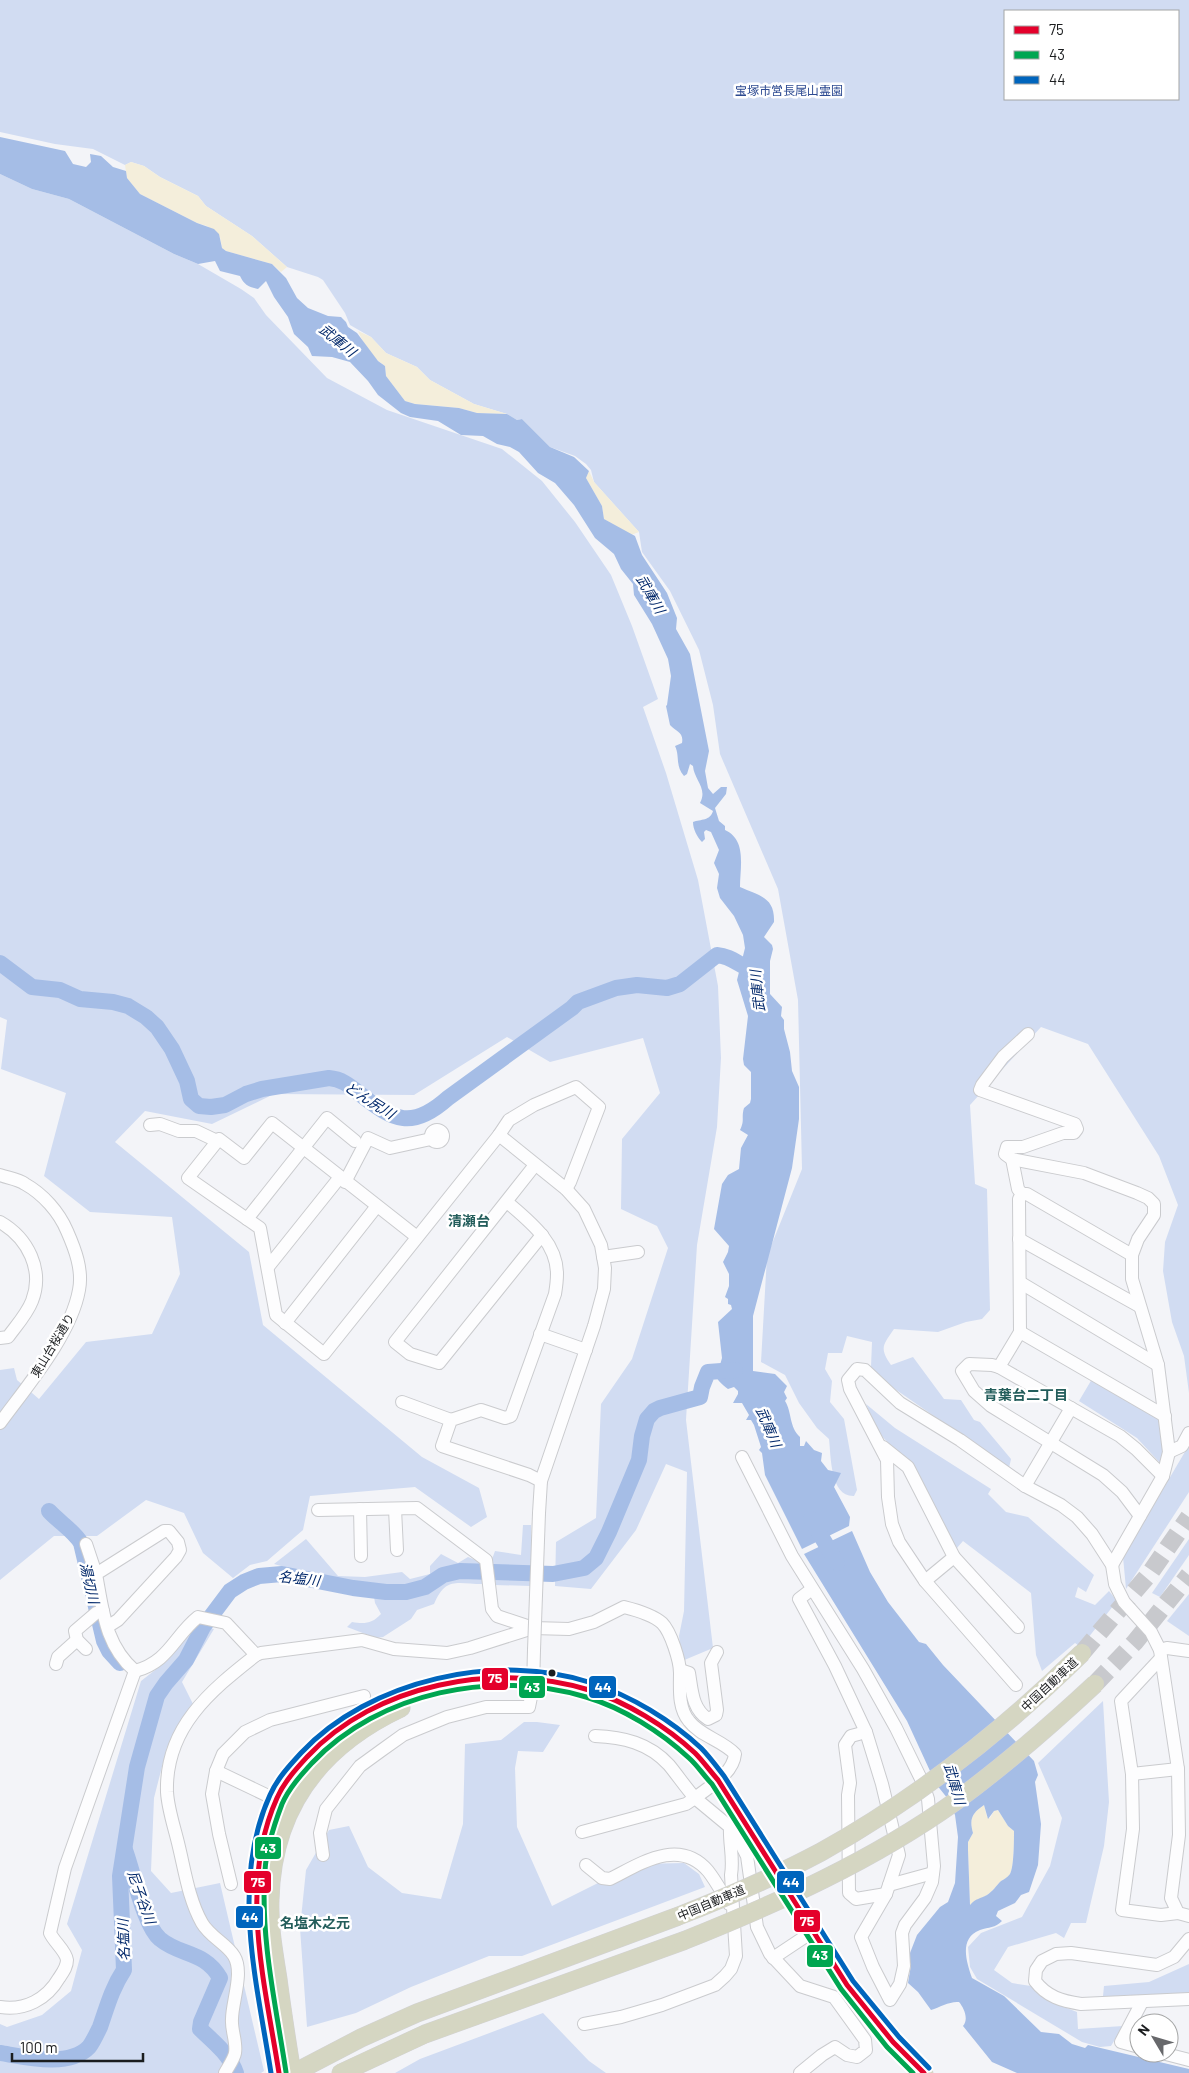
<svg xmlns="http://www.w3.org/2000/svg" width="1189" height="2073" viewBox="0 0 1189 2073" font-family="Barlow,'Noto Sans JP',sans-serif">
	<rect width="100%" height="100%" fill="#f3f4f8"/>
	<!-- green -->
	<g fill="#d1dcf2" fill-rule="evenodd">
		<path d="M0,0H1189V1393L1184,1356L1172,1322L1163,1271L1165,1242L1178,1205L1159,1156L1088,1044L1041,1027L970,1105L975,1184L987,1189L990,1310L982,1319L966,1322L938,1332L894,1329C883,1345 879,1348 891,1365L913,1357L944,1399L961,1400L974,1420L980,1422L1011,1459L1009,1468L892,1387L871,1367L872,1342L847,1336L842,1353H828L825,1369L832,1381L830,1402L844,1419L857,1490L854,1496C830,1497 831,1456 829,1439L817,1428L799,1403L785,1375L761,1362L767,1256L802,1169L798,1000L778,889L720,754L713,705L699,650L670,591L642,552L639,532L594,482L591,470L586,464L575,456L550,447L522,419L517,420L507,414L474,404L430,380L417,367L386,353L371,337L350,325L345,313L323,280L318,277L287,267L252,236L206,206L198,196L160,177L144,166L131,162L125,165L93,149L55,144L0,132ZM1005,11H1178V99H1005Z"/>
		<polygon points="0,174 32,189 69,199 174,254 198,264 241,289 254,298 266,315 327,378 387,410 502,449 542,481 575,522 611,575 632,626 658,699 643,707 666,773 698,880 718,986 721,1058 717,1127 697,1245 686,1420 713,1648 682,1661 679,1636 684,1611 687,1472 666,1464 636,1530 591,1589 555,1586 556,1542 596,1518 601,1404 632,1359 668,1248 657,1226 621,1209 622,1139 660,1093 643,1038 550,1062 507,1037 414,1095 274,1094 212,1124 145,1111 115,1142 249,1252 263,1325 422,1457 479,1488 487,1517 471,1527 415,1487 310,1496 303,1530 267,1561 250,1565 233,1578 203,1553 184,1513 146,1500 97,1536 54,1536 0,1580 0,1370 14,1368 17,1380 39,1399 86,1342 152,1334 180,1274 172,1217 90,1212 44,1176 66,1093 1,1069 7,1020 0,1017"/>
		<polygon points="1092,1379 1160,1418 1164,1443 1160,1463 1137,1438 1079,1401"/>
		<polygon points="866,1404 895,1428 991,1489 988,1494 1006,1512 1028,1517 1094,1575 1086,1592 1078,1587 1075,1597 1095,1605 1109,1591 1117,1601 1081,1647 1075,1643 1042,1671 1036,1655 1031,1593 963,1541 957,1548 907,1463 877,1431"/>
		<polygon points="1189,1445 1189,1492 1126,1589 1123,1557"/>
		<polygon points="523,1525 531,1525 531,1586 495,1585 491,1562 495,1551 521,1555"/>
		<path d="M306,1539L338,1576L365,1577L402,1572L410,1579L430,1574V1566L441,1554L458,1563L468,1557L483,1563V1584C457,1584 446,1576 434,1604L417,1610L411,1619L383,1637L376,1638L347,1627L352,1622C364,1624 372,1624 381,1614L375,1603L372,1584C338,1581 307,1574 274,1564Z"/>
		<polygon points="1189,1539 1189,1555 1160,1597 1152,1593"/>
		<polygon points="1189,1594 1189,1636 1167,1621"/>
		<polygon points="197,1625 214,1629 182,1682 193,1704 167,1747 154,1798 151,1871 171,1893 220,1883 264,2071 261,2073 0,2073 0,2024 7,2027 42,2015 71,1991 82,1950 67,1924 141,1681 168,1660"/>
		<polygon points="1103,1701 1109,1802 1104,1846 1086,1923 1071,1923 1064,1938 1056,1933 1008,1947 994,1970 1012,1983 1031,1986 1059,2005 1077,2012 1078,2029 1123,2026 1111,2046 1100,2047 1082,2042 977,1979 970,1967 968,1947 981,1933 1022,1917 1050,1866 1062,1818 1038,1763"/>
		<polygon points="524,1722 537,1722 560,1725 543,1752 518,1751 515,1768 517,1827 552,1906 636,1864 684,1863 699,1874 705,1887 522,1956 489,1956 411,1987 356,2013 307,2027 300,1928 306,1870 329,1830 349,1826 368,1867 402,1893 441,1899 463,1824 465,1744 501,1740"/>
		<polygon points="1189,1964 1189,1995 1134,1998 1103,1996 1104,1986 1149,1982"/>
		<polygon points="543,2013 589,2061 606,2073 395,2073 420,2059"/>
	</g>
	<!-- sand -->
	<g fill="#f4eedb">
		<polygon points="131,162 144,166 160,177 198,196 206,206 252,236 287,267 281,272 272,264 226,251 222,248 220,237 207,226 197,223 140,194 127,178 125,165"/>
		<path d="M358,331L371,337L386,353L417,367L430,380L474,404L507,414L477,413L459,408L415,404L405,401L386,376L385,366C373,358 364,345 358,331Z"/>
		<polygon points="589,471 594,482 639,532 631,535 604,519 602,506 586,478"/>
		<path d="M984,1805L987,1817L990,1818L994,1811L998,1810L1008,1826L1014,1831C1014,1841 1014,1867 1010,1874C1008,1878 1004,1879 1001,1881C996,1886 993,1891 987,1895C981,1899 976,1899 970,1905L968,1850V1842L973,1833C969,1819 972,1813 984,1805Z"/>
	</g>
	<!-- water -->
	<g fill="#a5bde6" fill-rule="evenodd">
		<path d="M0,137L65,151L73,164L86,167L91,162L90,154L101,156L113,167L126,171L127,178L140,194L197,223L214,229L219,234L222,248L226,251L272,264L286,278L297,298L308,308L328,316L341,317L346,322L348,327L357,333L378,361L385,366L386,376L405,401L415,404L459,408L477,413L507,414L517,420L522,419L550,447L574,457L589,471L586,478L602,506L604,519L635,536L642,555L667,593L677,618L676,629L690,654L709,751L705,771L708,788L713,794L721,787H727L726,794L715,808L719,821L725,826V830C747,840 740,867 740,887C760,896 775,897 774,922L764,937L772,945L773,949L770,961V994L782,1007L781,1016L784,1020V1029L790,1052L792,1071L799,1087V1119L792,1168L753,1316V1371L775,1374L787,1386L784,1392L787,1398L785,1401C792,1412 789,1427 800,1437V1446H804L806,1441L814,1450L822,1453L821,1461L828,1470L841,1473L834,1487L850,1517L849,1526L802,1549L765,1475L762,1453L759,1450L761,1447L754,1425L751,1420H746L749,1415L742,1403H733L738,1394V1391L734,1387L728,1389C722,1385 714,1377 714,1370L720,1365L722,1358L718,1322L732,1309L731,1305L728,1304V1299L725,1297L729,1286V1274L723,1262L728,1252L729,1246L714,1229L722,1184L728,1175L739,1169L741,1148L748,1135L740,1130C745,1120 741,1118 744,1108L750,1103L751,1099V1072L744,1065L743,1059L748,1016L737,980L745,948L743,935L734,916L720,898L717,888L719,874L714,863L719,850L711,832L706,830L704,832L705,839L702,842C697,837 693,829 693,822C701,819 710,821 713,811L700,803C708,788 694,780 693,766L690,764L687,774L684,776C675,766 680,756 675,746L682,743C684,732 676,732 670,725L666,706L667,705L671,676L668,659L652,624L634,595L633,584L621,569L614,554L595,538L574,505L555,483L538,473L519,452L510,447L497,444L483,436L461,435L438,421L410,417L401,413L378,395L368,381L350,362L332,357L312,356L308,347L294,334L288,317L274,297L266,281L258,289C249,287 244,285 240,276L220,271L215,261L198,264L174,254L69,199L32,189L0,174Z"/>
		<path d="M852,1531L870,1572L888,1602L919,1642L926,1644L943,1665L1034,1761L1038,1775L1035,1782L1041,1824L1038,1865L1029,1892L1021,1895L1015,1903L998,1911L996,1916L1002,1921C995,1928 989,1927 980,1930C959,1938 966,1961 972,1978L1004,1996L1041,2032L1059,2034L1072,2044L1085,2048L1088,2045L1189,2069V2073H1017L992,2062L963,2026C969,2019 964,2008 959,2002C950,2001 940,2007 931,2010L918,1992L908,1983L911,1965L909,1960L910,1953L917,1935L940,1907L948,1902L955,1883L958,1837L955,1815L948,1799L936,1784L907,1721L804,1554ZM984,1805L988,1819L994,1811L998,1810L1008,1826L1014,1831C1014,1841 1014,1867 1010,1874C1007,1878 1004,1879 1001,1881C996,1886 993,1891 987,1895C980,1899 976,1898 970,1905L968,1850V1842L973,1833C969,1819 972,1813 984,1805Z"/>
	</g>
	<g fill="none" stroke-linecap="round" stroke-linejoin="round">
		<!-- river -->
		<g stroke="#a5bde6" stroke-width="16">
			<path d="M0,963L32,987L60,990L80,999L113,1002L128,1006L146,1017L157,1027L172,1049L187,1081L191,1099L199,1106L211,1107L225,1105L246,1094L262,1089L329,1078C342,1079 350,1086 360,1094C394,1121 412,1130 448,1098L572,1008L578,1002L616,988L637,985L667,988L680,984L717,955C731,956 740,966 754,971"/>
			<path d="M49,1511C59,1522 74,1531 81,1543L104,1641L109,1651L120,1663"/>
			<polyline points="811,1519 837,1563"/>
			<path d="M125,1850C133,1871 144,1926 160,1939C180,1956 205,1951 220,1978L201,2022L200,2029C214,2042 230,2055 236,2073"/>
			<path d="M0,2053C25,2057 69,2068 89,2047C93,2042 97,2033 100,2027C107,2007 112,1988 124,1970L120,1876L137,1767L157,1696L166,1683L186,1660L203,1627L230,1591L244,1582L259,1576L282,1574L353,1588L386,1592H406L425,1587L443,1575L460,1571L553,1574L584,1568L596,1558L609,1532L639,1460L642,1436L647,1419L654,1411L660,1408L700,1397L702,1387L708,1372L735,1370"/>
		</g>
		<!-- highway-tunnel -->
		<g stroke="#c8c9cd" stroke-width="18" stroke-dasharray="18 9" stroke-linecap="butt">
			<polyline points="1082,1653 1150,1573 1189,1517"/>
			<polyline points="1095,1684 1135,1642 1189,1575"/>
		</g>
		<defs>
			<g id="minor">
				<polyline points="1028,1034 1003,1057 982,1085 980,1090 1075,1124 1077,1129 1074,1133 1063,1133 1023,1147 1007,1147 1005,1154 1012,1159 1084,1173 1137,1193 1148,1198 1154,1204 1154,1215 1138,1239 1132,1255 1132,1279 1158,1365 1169,1452 1163,1476 1112,1565"/>
				<polyline points="150,1125 160,1124 179,1131 196,1131 217,1141"/>
				<circle cx="437" cy="1136" r="6"/>
				<polyline points="499,1135 566,1189 584,1209 601,1245 605,1268 604,1289 594,1326 541,1481 539,1513"/>
				<polyline points="1012,1159 1018,1189 1022,1194"/>
				<polyline points="535,1165 395,1342 410,1354 439,1363 542,1235"/>
				<path d="M0,1175C8,1178 18,1179 25,1184C43,1194 59,1212 67,1231C75,1249 83,1270 79,1290C71,1335 27,1386 0,1423"/>
				<polyline points="345,1182 368,1138 390,1148 431,1139"/>
				<path d="M507,1202C529,1221 557,1242 557,1274C557,1281 556,1288 555,1294L511,1416L505,1418L481,1410L451,1420L442,1446L529,1475L541,1481"/>
				<polyline points="247,1219 327,1118 355,1141"/>
				<path d="M0,1222C28,1238 44,1270 32,1301C27,1314 16,1326 8,1337L0,1338"/>
				<polyline points="417,1237 272,1123 244,1158 219,1139 188,1178 260,1228 276,1315 324,1354 499,1135 509,1120 534,1105 576,1087 599,1107 570,1182 566,1189"/>
				<polyline points="1019,1239 1139,1306"/>
				<polyline points="1132,1255 1027,1194 1022,1194 1019,1199 1020,1332 999,1367 1120,1436 1136,1449 1163,1476"/>
				<polyline points="603,1257 638,1252"/>
				<polyline points="268,1267 340,1177"/>
				<polyline points="1021,1283 1158,1365"/>
				<polyline points="285,1323 377,1206"/>
				<polyline points="1020,1332 1165,1416"/>
				<polyline points="540,1334 586,1350"/>
				<polyline points="999,1367 992,1365 969,1364 962,1371 974,1391 991,1406 1103,1475 1122,1492 1140,1516"/>
				<polyline points="402,1402 451,1420"/>
				<polyline points="883,1447 908,1467 954,1557 1018,1627"/>
				<polyline points="1169,1452 1182,1446 1189,1433"/>
				<polyline points="742,1457 792,1556 863,1669 896,1728 922,1781 928,1799 934,1866 932,1882 925,1898 905,1925 902,1933 904,1966 900,1984 890,2000 873,1967 861,1937 886,1894 899,1855 882,1784 866,1732 835,1666 799,1599 812,1589"/>
				<polyline points="1025,1486 1071,1408"/>
				<polyline points="360,1509 361,1556"/>
				<polyline points="395,1509 397,1550"/>
				<polyline points="318,1510 417,1508 486,1560 492,1609 497,1616 533,1628"/>
				<polyline points="86,1544 96,1574"/>
				<polyline points="925,1581 954,1557"/>
				<path d="M107,1627L118,1620L176,1557L180,1550L178,1542L169,1531H164L96,1574C103,1611 105,1645 135,1671"/>
				<polyline points="86,1649 77,1640 75,1631 96,1613 103,1611"/>
				<polyline points="1160,1650 1167,1648 1189,1651"/>
				<polyline points="1161,1658 1121,1701 1132,1774 1133,1829 1122,1910 1161,1915 1178,1913"/>
				<polyline points="56,1664 58,1657 77,1640"/>
				<path d="M680,1670L689,1673C692,1690 692,1709 708,1719L716,1715L717,1710L711,1663L717,1652"/>
				<path d="M135,1671C169,1662 174,1636 198,1617L226,1623L256,1655"/>
				<polyline points="1016,1685 925,1581 899,1542 892,1524 888,1497 887,1460 850,1389 848,1380 857,1369 865,1370 900,1403 960,1440 1025,1486 1061,1505 1077,1517 1092,1534 1112,1565 1115,1584 1124,1602 1151,1632 1160,1650 1178,1769 1179,1835 1171,1898 1178,1913 1189,1916"/>
				<polyline points="866,1732 851,1736 845,1745 850,1783 848,1795 849,1893 856,1899 886,1894"/>
				<polyline points="216,1771 283,1803"/>
				<polyline points="1132,1774 1178,1769"/>
				<polyline points="730,1827 738,1838 747,1856 757,1927 770,1954 800,1986 834,1997 865,2040 866,2050 857,2057 847,2055 835,2047 822,2055 800,2073"/>
				<path d="M582,1832L686,1804L695,1798C686,1788 678,1776 669,1765C649,1743 623,1737 595,1736"/>
				<polyline points="323,1855 320,1833 326,1809 360,1766 382,1750 403,1735 447,1717 486,1707 529,1707 533,1687 534,1650"/>
				<path d="M586,1865L602,1878L610,1879C640,1864 679,1837 708,1871C716,1881 722,1893 729,1904"/>
				<polyline points="231,1884 219,1834 212,1794 216,1771 223,1754 245,1732 270,1720 364,1696"/>
				<polyline points="889,1885 933,1873"/>
				<path d="M1189,1939L1174,1957L1157,1965L1071,1953L1056,1954L1042,1961L1036,1970L1035,1981C1047,1997 1062,2001 1081,2004L1189,1999"/>
				<polyline points="773,1958 812,1932"/>
				<path d="M0,2007C25,2011 47,1999 59,1978C63,1972 67,1967 67,1960C66,1951 54,1942 50,1933L65,1868L135,1671"/>
				<polyline points="1139,2047 1121,2042 1142,2002"/>
				<polyline points="1162,2053 1189,2060"/>
				<path d="M225,2073C228,2067 234,2059 235,2053C237,2042 231,2030 232,2019C232,2002 244,1972 234,1956C227,1944 210,1937 202,1923C189,1900 185,1872 179,1847C175,1829 168,1810 167,1792C165,1728 210,1691 256,1655L261,1653L362,1640L394,1649L447,1653L470,1648L533,1628L569,1629L594,1622L624,1607C636,1610 653,1615 662,1623C671,1632 680,1661 680,1673C680,1689 678,1708 689,1721C700,1736 722,1740 735,1754C733,1774 710,1786 695,1798L730,1827C729,1843 734,1858 731,1875L736,1956L731,1969L725,1976L715,1985L662,2005L621,2017L584,2024"/>
			</g>
			<g id="highway">
				<path d="M279,2073C269,2006 254,1939 257,1871C259,1848 267,1823 275,1802C279,1791 287,1781 294,1771C355,1690 494,1658 589,1690C624,1703 668,1727 695,1753C703,1761 710,1771 718,1780L847,1985L893,2042L924,2073"/>
				<path d="M292,2073C287,2042 282,2010 278,1979C274,1953 269,1927 270,1900C272,1809 320,1746 401,1708"/>
				<polyline points="294,2073 361,2038 417,2013 676,1917"/>
				<polyline points="341,2073 425,2034 683,1941"/>
			</g>
		</defs>
		<!-- minor casing -->
		<use href="#minor" stroke="#cacbce" stroke-width="14"/>
		<!-- highway casing -->
		<use href="#highway" stroke="#d2d2d4" stroke-width="19"/>
		<!-- minor -->
		<use href="#minor" stroke="#fdfdfe" stroke-width="12"/>
		<!-- highway -->
		<use href="#highway" stroke="#d5d6c2" stroke-width="18"/>
		<defs>
			<polyline id="minor-bridge" points="534,1650 539,1513"/>
			<g id="highway-bridge">
				<path d="M676,1917C725,1898 774,1877 821,1852C918,1798 1004,1730 1082,1653"/>
				<path d="M683,1941C778,1903 872,1861 956,1801C1005,1765 1051,1725 1095,1684"/>
			</g>
		</defs>
		<!-- minor-bridge casing -->
		<use href="#minor-bridge" stroke="#cacbce" stroke-width="14" stroke-linecap="butt"/>
		<!-- highway-bridge casing -->
		<use href="#highway-bridge" stroke="#d2d2d4" stroke-width="19" stroke-linecap="butt"/>
		<!-- minor-bridge -->
		<use href="#minor-bridge" stroke="#fdfdfe" stroke-width="12"/>
		<!-- highway-bridge -->
		<use href="#highway-bridge" stroke="#d5d6c2" stroke-width="18"/>
		<defs>
			<path id="bus-1" d="M279,2073C265,1984 238,1884 277,1798C284,1782 296,1769 307,1757C375,1684 496,1661 589,1690C626,1702 666,1726 695,1753C703,1761 710,1771 718,1780L847,1985L893,2042L924,2073"/>
			<path id="bus-2" d="M286,2072C276,2006 260,1938 265,1871C266,1848 274,1825 282,1804C289,1788 301,1775 312,1763C379,1692 494,1669 586,1697C623,1708 661,1732 689,1758C698,1766 704,1776 712,1784L841,1989L887,2047L913,2073"/>
			<path id="bus-3" d="M271,2073C257,1983 230,1883 270,1795C277,1779 289,1766 301,1753C369,1680 498,1651 592,1683C631,1696 671,1720 701,1748C709,1756 717,1767 724,1776L853,1981L899,2037L929,2068"/>
		</defs>
		<!-- bus-1 casing -->
		<use href="#bus-1" stroke="#fff" stroke-width="9"/>
		<!-- bus-2 casing -->
		<use href="#bus-2" stroke="#fff" stroke-width="9"/>
		<!-- bus-3 casing -->
		<use href="#bus-3" stroke="#fff" stroke-width="9"/>
		<!-- bus-1 -->
		<use href="#bus-1" stroke="#e4002b" stroke-width="5"/>
		<!-- bus-2 -->
		<use href="#bus-2" stroke="#00a651" stroke-width="5"/>
		<!-- bus-3 -->
		<use href="#bus-3" stroke="#0065bd" stroke-width="5"/>
	</g>
	<!-- markers -->
	<circle fill="#1b1d1f" stroke="#fff" stroke-width="2" cx="552" cy="1673" r="4.5"/>
	<g text-anchor="middle" dominant-baseline="central" stroke-width="5" stroke-linejoin="round" paint-order="stroke">
		<!-- park labels -->
		<g font-size="12" fill="#2d4a91" stroke="#fff">
			<text x="789" y="90">宝塚市営長尾山霊園</text>
		</g>
		<!-- street labels -->
		<g font-size="12" fill="#1b1d1f" stroke="#fff">
			<text transform="translate(52 1345) rotate(-59)">東山台桜通り</text>
			<text transform="translate(1049 1684) rotate(-43)">中国自動車道</text>
			<text transform="translate(711 1902) rotate(-23)">中国自動車道</text>
		</g>
		<!-- water labels -->
		<g font-size="14" font-style="italic" fill="#03296b" stroke="#fff">
			<text transform="translate(338 340) rotate(39)">武庫川</text>
			<text transform="translate(651 594) rotate(60)">武庫川</text>
			<text transform="translate(757 991) rotate(-96)">武庫川</text>
			<text transform="translate(370 1100) rotate(32)">どん尻川</text>
			<text transform="translate(769 1427) rotate(67)">武庫川</text>
			<text transform="translate(299 1578) rotate(7)">名塩川</text>
			<text transform="translate(90 1583) rotate(77)">湯切川</text>
			<text transform="translate(955 1784) rotate(74)">武庫川</text>
			<text transform="translate(142 1897) rotate(70)">尼子谷川</text>
			<text transform="translate(123 1940) rotate(-92)">名塩川</text>
		</g>
		<!-- neighbourhood labels -->
		<g font-size="14" font-weight="bold" fill="#235d5b" stroke="#fff">
			<text x="469" y="1220">清瀬台</text>
			<text x="1026" y="1394">青葉台二丁目</text>
			<text x="315" y="1922">名塩木之元</text>
		</g>
	</g>
	<g stroke="#fff" stroke-width="2">
		<rect x="481" y="1667" width="28" height="24" rx="5" fill="#e4002b"/>
		<rect x="588" y="1675" width="29" height="24" rx="5" fill="#0065bd"/>
		<rect x="518" y="1675" width="28" height="24" rx="5" fill="#00a651"/>
		<rect x="254" y="1836" width="28" height="24" rx="5" fill="#00a651"/>
		<rect x="776" y="1870" width="29" height="24" rx="5" fill="#0065bd"/>
		<rect x="243" y="1870" width="29" height="24" rx="5" fill="#e4002b"/>
		<rect x="235" y="1905" width="29" height="24" rx="5" fill="#0065bd"/>
		<rect x="793" y="1909" width="28" height="24" rx="5" fill="#e4002b"/>
		<rect x="806" y="1944" width="28" height="24" rx="5" fill="#00a651"/>
	</g>
	<g font-size="14" text-anchor="middle" font-weight="bold" fill="#fff">
		<text x="495" y="1683">75</text>
		<text x="603" y="1692">44</text>
		<text x="532" y="1692">43</text>
		<text x="268" y="1853">43</text>
		<text x="791" y="1887">44</text>
		<text x="258" y="1887">75</text>
		<text x="250" y="1922">44</text>
		<text x="807" y="1926">75</text>
		<text x="820" y="1960">43</text>
	</g>
	<!-- legend -->
	<rect x="1004" y="10" width="175" height="90" fill="#ffffff" stroke="#a4a5a5"/>
	<rect x="1014" y="26" width="25" height="8" fill="#e4002b" stroke="#a4a5a5"/>
	<text x="1049" y="35" font-size="15" fill="#1b1d1f">75</text>
	<rect x="1014" y="51" width="25" height="8" fill="#00a651" stroke="#a4a5a5"/>
	<text x="1049" y="60" font-size="15" fill="#1b1d1f">43</text>
	<rect x="1014" y="76" width="25" height="8" fill="#0065bd" stroke="#a4a5a5"/>
	<text x="1049" y="85" font-size="15" fill="#1b1d1f">44</text>
	<!-- north arrow -->
	<g transform="translate(1154 2038) rotate(308)"><circle r="24" fill="#ffffff" stroke="#a4a5a5"/>
	<path d="M0-4L9 19L0 12L-9 19Z" fill="#67686b"/>
	<text y="-8" font-size="14" font-weight="bold" text-anchor="middle" fill="#1b1d1f">N</text>
	</g>
	<!-- scale -->
	<path d="M12 2053v8h131v-8" fill="none" stroke="#1b1d1f" stroke-width="2.5"/>
	<text x="20" y="2053" font-size="15" fill="#1b1d1f" stroke="#ffffff" stroke-width="4" paint-order="stroke">100 m</text>
</svg>
